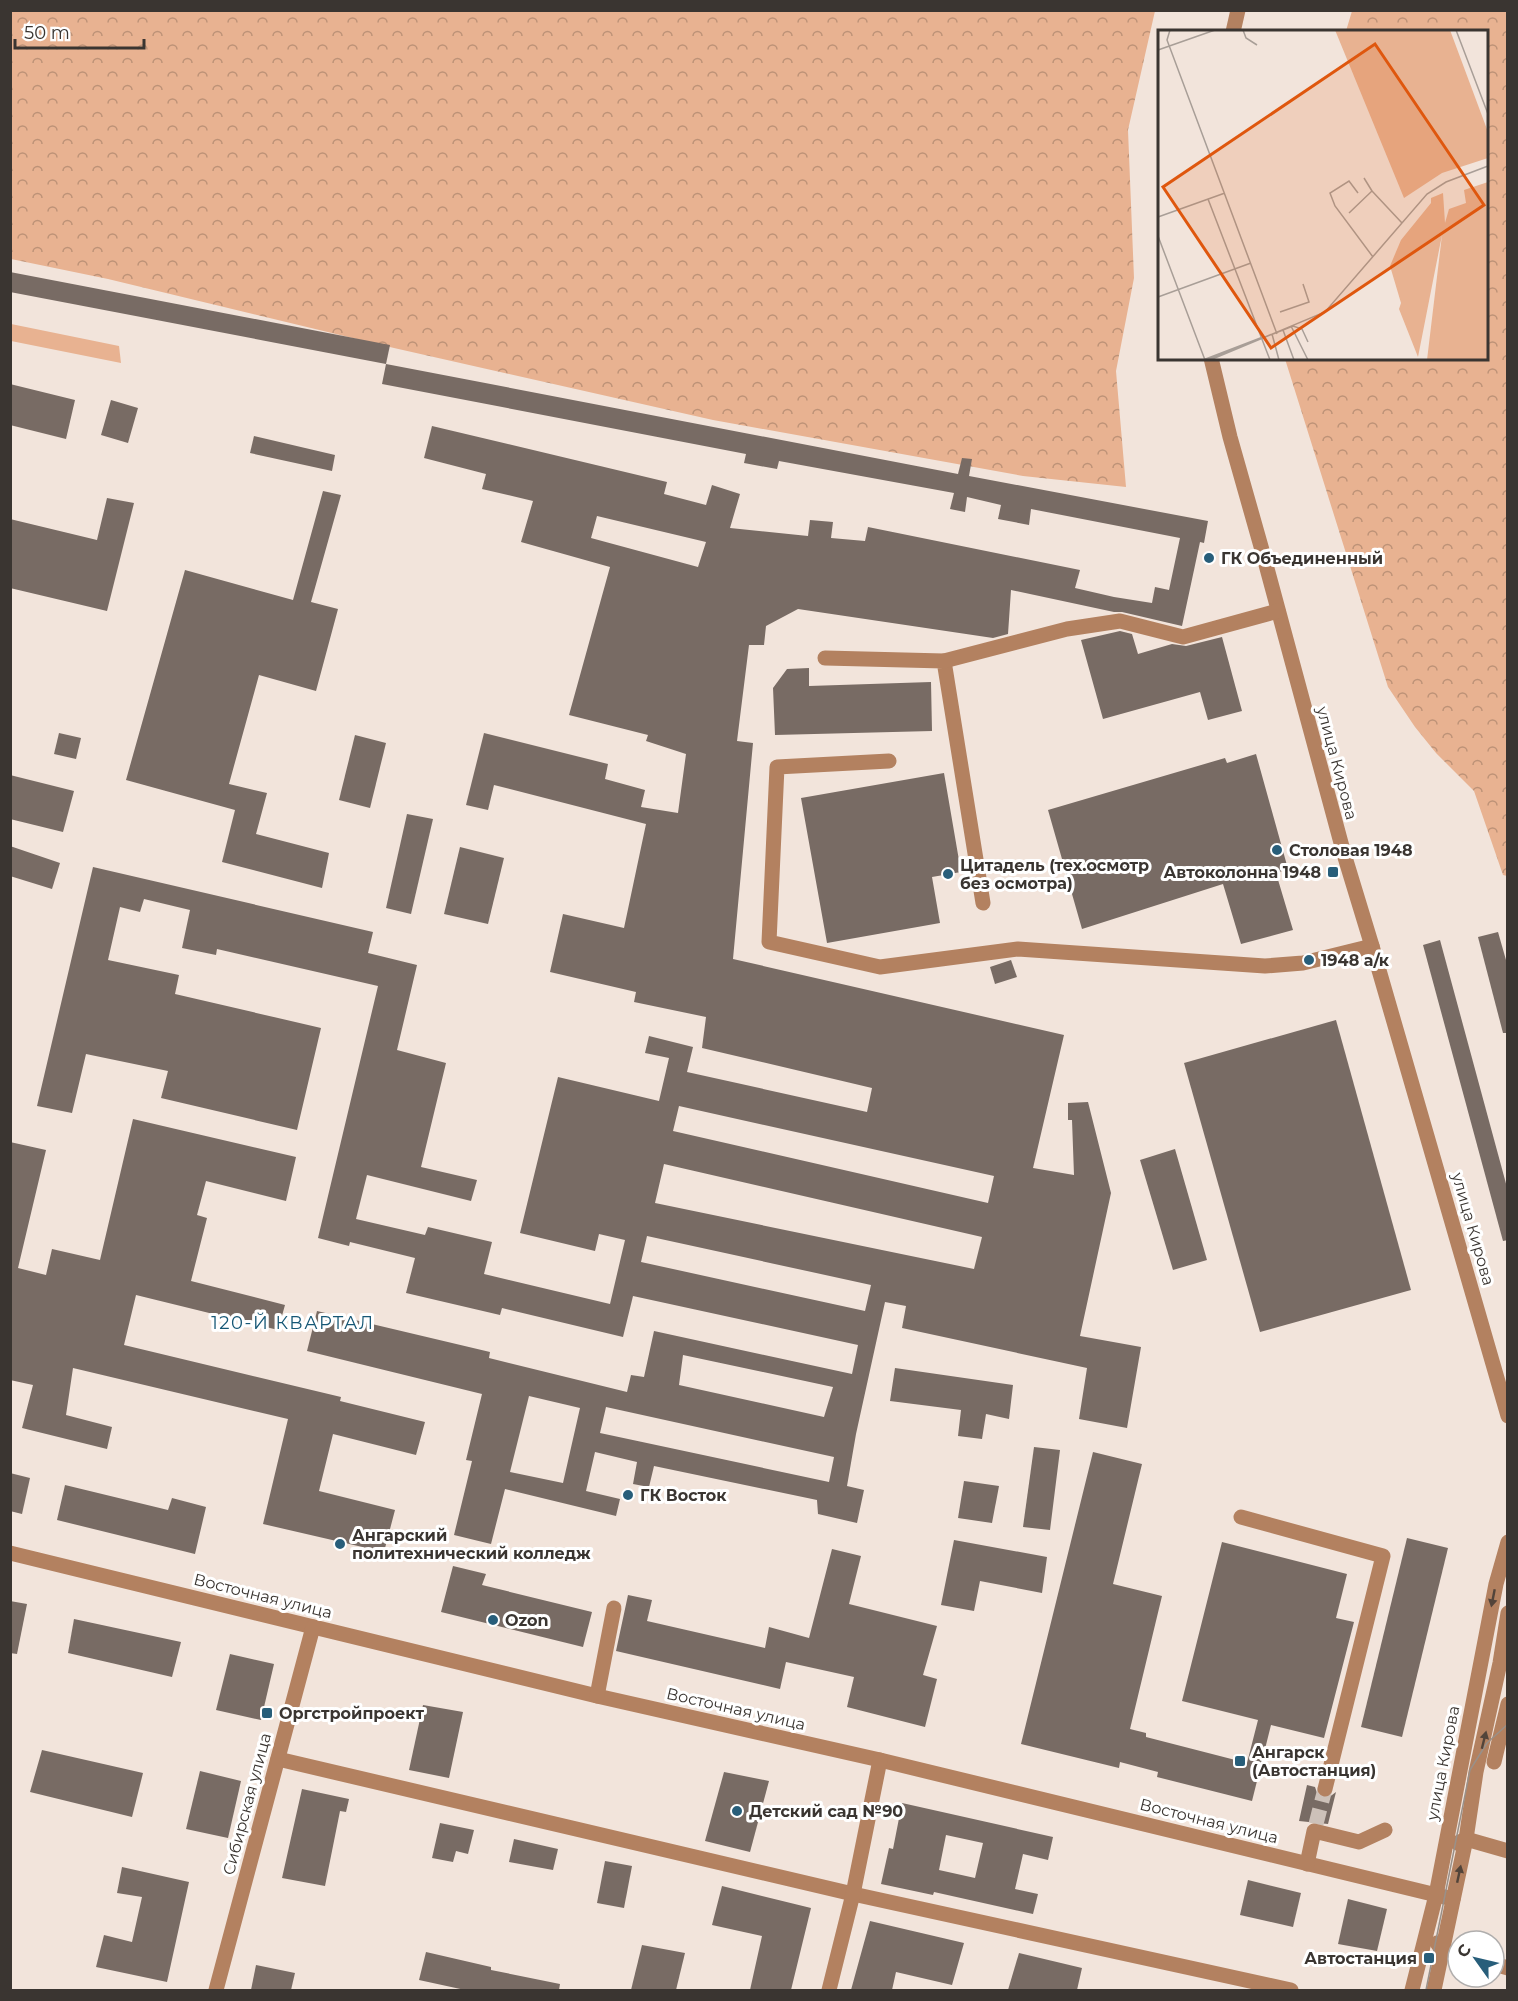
<svg xmlns="http://www.w3.org/2000/svg" width="1518" height="2001" viewBox="0 0 1518 2001" font-family="Montserrat,sans-serif">
	<defs>
		<pattern id="forest-crowns" width="20" height="18" patternUnits="userSpaceOnUse" patternTransform="scale(1.5)"><rect width="20" height="18" fill="#e8b291"/><path d="M2 6a3 3 0 1 1 6 0M12 15a3 3 0 1 1 6 0" fill="none" stroke="#bd9277"/></pattern>
	</defs>
	<rect width="100%" height="100%" fill="#f2e4db"/>
	<!-- green -->
	<polygon fill="#e8b291" points="11,324 119,346 121,363 11,341"/>
	<!-- forest -->
	<g fill="url(#forest-crowns)">
		<polygon points="11,11 1155,11 1128,130 1134,278 1116,371 1126,487 1023,476 713,420 394,348 108,279 11,259"/>
		<polygon points="1352,11 1507,11 1507,876 1503,875 1474,791 1436,753 1415,727 1388,687 1285,359 1486,358 1486,32 1346,31"/>
	</g>
	<!-- building -->
	<g fill="#786b64" fill-rule="evenodd">
		<polygon points="10,272 390,345 386,364 10,292"/>
		<path d="M386,364L958,474L962,458L972,459L969,476L1208,521L1204,543L1200,542L1182,626L1122,612H1114L1011,590L1008,634L993,638L798,609L766,626L764,645H749L737,741L753,743L733,959L1064,1035L1033,1168L1074,1175L1072,1120H1068V1103L1088,1102L1111,1193L1080,1336L1141,1347L1127,1428L1079,1419L1087,1368L902,1328L906,1306L885,1302L856,1434L847,1486L864,1490L857,1523L818,1514L817,1500L654,1466L649,1487L633,1484L637,1462L595,1452L586,1491L620,1499L616,1516L505,1489L491,1544L454,1535L472,1461L466,1460L482,1394L307,1351L317,1311L490,1352L489,1358L627,1392L631,1375L644,1377L654,1331L852,1374L858,1345L633,1296L623,1337L502,1308L500,1315L406,1293L415,1258L350,1242L349,1246L318,1238L378,986L217,949L216,955L182,948L190,910L144,899L140,912L120,907L108,960L179,975L175,994L321,1028L297,1130L161,1098L168,1071L86,1054L72,1113L37,1106L93,867L373,932L368,953L417,965L397,1050L446,1063L421,1167L477,1180L471,1201L367,1175L356,1219L425,1235L428,1227L492,1242L484,1274L610,1304L625,1240L599,1234L595,1251L520,1233L558,1077L659,1101L669,1058L645,1053L649,1036L693,1047L687,1072L867,1112L872,1088L702,1048L706,1017L634,1002L636,992L550,972L563,914L624,928L646,824L494,785L488,810L466,805L484,733L608,764L605,779L645,790L641,807L678,813L686,754L646,741L648,735L569,715L610,567L521,542L533,501L482,489L486,474L424,458L432,426L667,482L664,494L706,505L712,485L740,494L730,528L808,536L810,520L833,522L831,538L865,541L868,527L1080,570L1075,588L1114,597L1152,603L1155,587L1169,590L1180,538L1031,509L1029,525L998,519L1001,505L967,497L965,512L950,509L954,493L779,461L777,469L744,463L746,454L382,384ZM597,516L706,542L698,567L591,538ZM679,1106L994,1176L988,1203L673,1131ZM664,1164L982,1237L974,1269L655,1203ZM647,1236L871,1285L865,1311L641,1262ZM683,1355L833,1387L824,1417L679,1385ZM529,1396L580,1408L563,1483L510,1472ZM606,1407L834,1457L829,1482L600,1433Z"/>
		<polygon points="10,384 75,400 66,439 10,425"/>
		<polygon points="111,400 138,408 128,443 101,435"/>
		<polygon points="254,436 335,455 332,471 250,453"/>
		<polygon points="323,491 341,495 311,602 338,609 316,691 259,675 229,784 267,793 256,834 329,853 322,888 222,862 235,810 126,780 185,570 293,600"/>
		<polygon points="107,498 134,503 107,611 10,588 10,519 97,540"/>
		<polygon points="1120,631 1132,634 1138,654 1172,644 1186,646 1222,637 1242,711 1208,720 1200,692 1103,719 1081,640"/>
		<polygon points="809,668 809,686 931,682 932,731 775,735 773,688 787,669"/>
		<polygon points="59,733 81,738 76,759 54,754"/>
		<polygon points="355,735 386,743 370,808 339,800"/>
		<polygon points="1256,754 1288,869 1276,873 1293,930 1241,944 1223,884 1082,929 1048,810 1225,758 1227,763"/>
		<polygon points="944,773 961,872 932,877 940,923 827,943 801,798"/>
		<polygon points="10,775 74,791 63,832 10,819"/>
		<polygon points="407,814 433,819 411,914 386,908"/>
		<polygon points="10,846 60,863 52,889 10,876"/>
		<polygon points="460,847 504,858 488,924 444,914"/>
		<polygon points="1498,932 1508,967 1508,1033 1503,1033 1478,937"/>
		<polygon points="1440,940 1508,1191 1508,1240 1503,1241 1423,945"/>
		<polygon points="1011,960 1017,977 995,984 990,967"/>
		<polygon points="1336,1020 1411,1290 1260,1332 1184,1063"/>
		<polygon points="133,1119 296,1157 286,1201 206,1181 197,1215 207,1218 191,1281 285,1305 278,1330 136,1295 124,1345 341,1397 340,1401 425,1422 416,1455 333,1434 319,1491 395,1510 384,1552 263,1524 288,1419 73,1368 66,1415 112,1427 107,1449 22,1428 33,1385 10,1380 10,1142 46,1150 18,1268 46,1275 52,1249 100,1260"/>
		<polygon points="1175,1149 1207,1260 1173,1270 1140,1160"/>
		<polygon points="895,1368 1013,1385 1009,1419 986,1414 982,1439 958,1436 961,1410 890,1401"/>
		<polygon points="1034,1447 1060,1450 1050,1530 1023,1527"/>
		<polygon points="1093,1452 1142,1464 1113,1584 1162,1596 1130,1729 1146,1733 1146,1737 1247,1763 1258,1720 1182,1701 1222,1542 1347,1574 1336,1618 1354,1622 1324,1738 1271,1725 1252,1801 1157,1777 1158,1772 1120,1762 1119,1768 1021,1744"/>
		<polygon points="10,1473 30,1478 22,1514 10,1511"/>
		<polygon points="964,1481 999,1486 992,1523 958,1518"/>
		<polygon points="65,1485 168,1510 172,1498 206,1507 195,1554 57,1520"/>
		<polygon points="1407,1538 1448,1548 1402,1737 1361,1727"/>
		<polygon points="954,1540 1047,1557 1042,1593 980,1581 974,1611 941,1605"/>
		<polygon points="832,1549 861,1556 849,1604 937,1626 923,1675 937,1679 925,1727 847,1707 854,1677 786,1662 780,1689 616,1651 628,1595 652,1600 647,1621 765,1648 769,1627 809,1638"/>
		<polygon points="453,1566 486,1574 482,1585 592,1612 583,1647 441,1612"/>
		<polygon points="10,1601 27,1604 17,1654 10,1653"/>
		<polygon points="74,1619 181,1642 172,1677 68,1653"/>
		<polygon points="230,1654 274,1664 261,1720 216,1710"/>
		<polygon points="423,1705 463,1712 449,1778 409,1770"/>
		<polygon points="42,1750 143,1773 132,1817 30,1792"/>
		<polygon points="200,1771 241,1781 228,1838 186,1829"/>
		<polygon points="724,1772 769,1781 750,1852 705,1841"/>
		<polygon points="1307,1785 1315,1787 1318,1796 1323,1799 1328,1798 1336,1792 1328,1824 1299,1821"/>
		<polygon points="302,1789 349,1799 346,1812 340,1811 325,1886 282,1878"/>
		<path d="M902,1803L1053,1837L1048,1860L1023,1854L1015,1889L1038,1894L1033,1914L934,1892L933,1895L881,1884L889,1848L893,1849ZM946,1835L983,1843L975,1878L939,1870Z"/>
		<polygon points="440,1823 474,1830 468,1854 456,1851 453,1862 432,1858"/>
		<polygon points="514,1839 558,1849 553,1870 509,1862"/>
		<polygon points="605,1861 632,1866 624,1908 597,1903"/>
		<polygon points="122,1867 189,1882 167,1982 96,1967 104,1935 132,1942 142,1897 117,1893"/>
		<polygon points="1248,1880 1301,1893 1293,1927 1240,1915"/>
		<polygon points="722,1886 811,1908 791,1990 750,1990 762,1936 712,1925"/>
		<polygon points="1348,1899 1387,1909 1377,1951 1338,1944"/>
		<polygon points="870,1921 964,1943 952,1985 896,1972 892,1990 851,1990"/>
		<polygon points="642,1945 685,1953 676,1990 631,1990"/>
		<polygon points="426,1952 491,1967 491,1970 560,1984 559,1990 465,1990 419,1980"/>
		<polygon points="1019,1953 1082,1968 1077,1990 1008,1990"/>
		<polygon points="256,1965 295,1973 291,1990 251,1990"/>
	</g>
	<g fill="none" stroke-linecap="round" stroke-linejoin="round">
		<!-- minor-tunnel -->
		<polyline stroke="#cdc1b9" stroke-width="15" stroke-dasharray="15 8" stroke-linecap="butt" points="1316,1824 1325,1789"/>
		<!-- minor -->
		<g stroke="#b38160" stroke-width="15">
			<polyline points="1233,32 1238,10"/>
			<polyline points="1211,358 1230,437 1262,550 1344,854 1372,946 1508,1416"/>
			<polyline points="825,658 944,661 983,903"/>
			<polyline points="944,661 1067,629 1120,621 1183,637 1278,611"/>
			<polyline points="889,761 777,767 769,942 880,967 1018,949 1265,966 1303,963 1372,946"/>
			<polyline points="1241,1517 1383,1556 1325,1789"/>
			<polyline points="10,1553 597,1696 880,1760 1453,1899"/>
			<polyline points="597,1696 614,1608"/>
			<polyline points="278,1759 853,1894 1291,1990"/>
			<polyline points="1494,1762 1508,1704"/>
			<polyline points="1457,1843 1466,1839 1508,1851"/>
			<polyline points="1307,1864 1314,1831 1359,1842 1385,1830"/>
			<polyline points="1437,1943 1442,1950 1458,1954"/>
			<polyline points="1494,1964 1508,1968"/>
			<polyline points="216,1990 313,1627"/>
			<polyline points="829,1990 853,1894 880,1760"/>
			<polyline points="1412,1990 1436,1895 1496,1584 1508,1542"/>
			<polyline points="1434,1990 1466,1839 1476,1772 1500,1663 1508,1613"/>
		</g>
		<!-- tram -->
		<polyline stroke="#999089" stroke-width="1.5" points="1426,1990 1470,1770 1487,1743 1508,1724"/>
	</g>
	<!-- one-way arrows -->
	<defs><path id="oneway-solid" d="M-6-.8H1V-3.2L6.5 0L1 3.2V.8H-6Z" transform="scale(1.5)"/></defs>
	<g fill="#52443a">
		<use href="#oneway-solid" transform="translate(1493 1598) rotate(101)"/>
		<use href="#oneway-solid" transform="translate(1484 1740) rotate(-76)"/>
		<use href="#oneway-solid" transform="translate(1459 1874) rotate(-78)"/>
	</g>
	<!-- markers -->
	<g fill="#285e7a" stroke="#fff" stroke-width="2">
		<circle cx="1209" cy="558" r="6"/>
		<circle cx="1277" cy="850" r="6"/>
		<rect x="1327" y="866" width="12" height="12" rx="3"/>
		<circle cx="948" cy="874" r="6"/>
		<circle cx="1309" cy="960" r="6"/>
		<circle cx="628" cy="1495" r="6"/>
		<circle cx="340" cy="1544" r="6"/>
		<circle cx="493" cy="1620" r="6"/>
		<rect x="261" y="1707" width="12" height="12" rx="3"/>
		<rect x="1234" y="1755" width="12" height="12" rx="3"/>
		<circle cx="737" cy="1811" r="6"/>
		<rect x="1423" y="1952" width="12" height="12" rx="3"/>
	</g>
	<g text-anchor="middle" dominant-baseline="central" stroke-width="6" stroke-linejoin="round" paint-order="stroke">
		<!-- poi labels -->
		<g font-size="16" font-weight="bold" fill="#3a3531" stroke="#fff" text-anchor="start">
			<text x="1221" y="558">ГК Объединенный</text>
			<text x="1289" y="850">Столовая 1948</text>
			<text x="960" y="865">Цитадель (тех.осмотр<tspan x="960" dy="18">без осмотра)</tspan></text>
			<text x="1321" y="872" text-anchor="end">Автоколонна 1948</text>
			<text x="1321" y="960">1948 а/к</text>
			<text x="640" y="1495">ГК Восток</text>
			<text x="352" y="1535">Ангарский<tspan x="352" dy="18">политехнический колледж</tspan></text>
			<text x="505" y="1620">Ozon</text>
			<text x="279" y="1713">Оргстройпроект</text>
			<text x="1252" y="1752">Ангарск<tspan x="1252" dy="18">(Автостанция)</tspan></text>
			<text x="749" y="1811">Детский сад №90</text>
			<text x="1417" y="1958" text-anchor="end">Автостанция</text>
		</g>
		<!-- street labels -->
		<g font-size="16" fill="#3a3531" stroke="#fff">
			<text transform="translate(1337 763) rotate(75)">улица Кирова</text>
			<text transform="translate(1473 1229) rotate(74)">улица Кирова</text>
			<text transform="translate(263 1596) rotate(14)">Восточная улица</text>
			<text transform="translate(736 1709) rotate(13)">Восточная улица</text>
			<text transform="translate(1443 1763) rotate(-79)">улица Кирова</text>
			<text transform="translate(247 1804) rotate(-75)">Сибирская улица</text>
			<text transform="translate(1209 1821) rotate(14)">Восточная улица</text>
		</g>
		<!-- neighbourhood labels -->
		<g font-size="18" letter-spacing="1.5" fill="#165775" stroke="#fff">
			<text x="293" y="1323">120-Й КВАРТАЛ</text>
		</g>
	</g>
	<!-- overview -->
	<g transform="translate(1158 30)">
		<rect width="330" height="330" fill="#f2e4db"/>
		<path d="M177,0H292L330,102V128L284,143L246,168ZM330,152V330H269L284,205L260,327L241,279L243,273L232,236L243,210L273,173V168L285,163L287,193L291,179L308,173L306,160Z" fill="#e8b291"/>
		<path fill="none" stroke="#a89e97" stroke-width="1.5" d="M12,0L9,10L119,304M85,0L88,8L99,15M298,0L330,84M0,20L57,0M214,161L244,193M200,163L191,151L172,163L177,176L215,227M50,169L112,330M191,183L214,161L206,148M0,187L67,163M0,206L47,330M0,267L93,233M122,282L151,272L145,254M133,296L150,330M125,300L136,330M114,304L121,330M45,330L105,307M49,330L135,296L144,299L150,312M52,330L167,282L269,164L288,152L330,136"/>
		<path fill="#df570e" fill-opacity="0.15" stroke="#df570e" stroke-width="3" d="M217,14L326,175L113,318L5,157Z"/>
		<rect width="330" height="330" fill="none" stroke="#3a3531" stroke-width="3"/>
	</g>
	<!-- border -->
	<rect width="1518" height="2001" fill="none" stroke="#3a3531" stroke-width="24"/>
	<!-- north arrow -->
	<g transform="translate(1476 1959) rotate(304)"><circle r="28" fill="#ffffff" stroke="#b0aead" stroke-width="1.5"/>
	<path d="M0-4.5L10 22L0 15L-10 22Z" fill="#285e7a"/>
	<text y="-9" font-size="16" font-weight="bold" text-anchor="middle" fill="#3a3531">С</text>
	</g>
	<!-- scale -->
	<path d="M15 39v9h129v-9" fill="none" stroke="#3a3531" stroke-width="3"/>
	<text x="24" y="39" font-size="18" fill="#3a3531" stroke="#ffffff" stroke-width="4.5" paint-order="stroke">50 m</text>
</svg>
